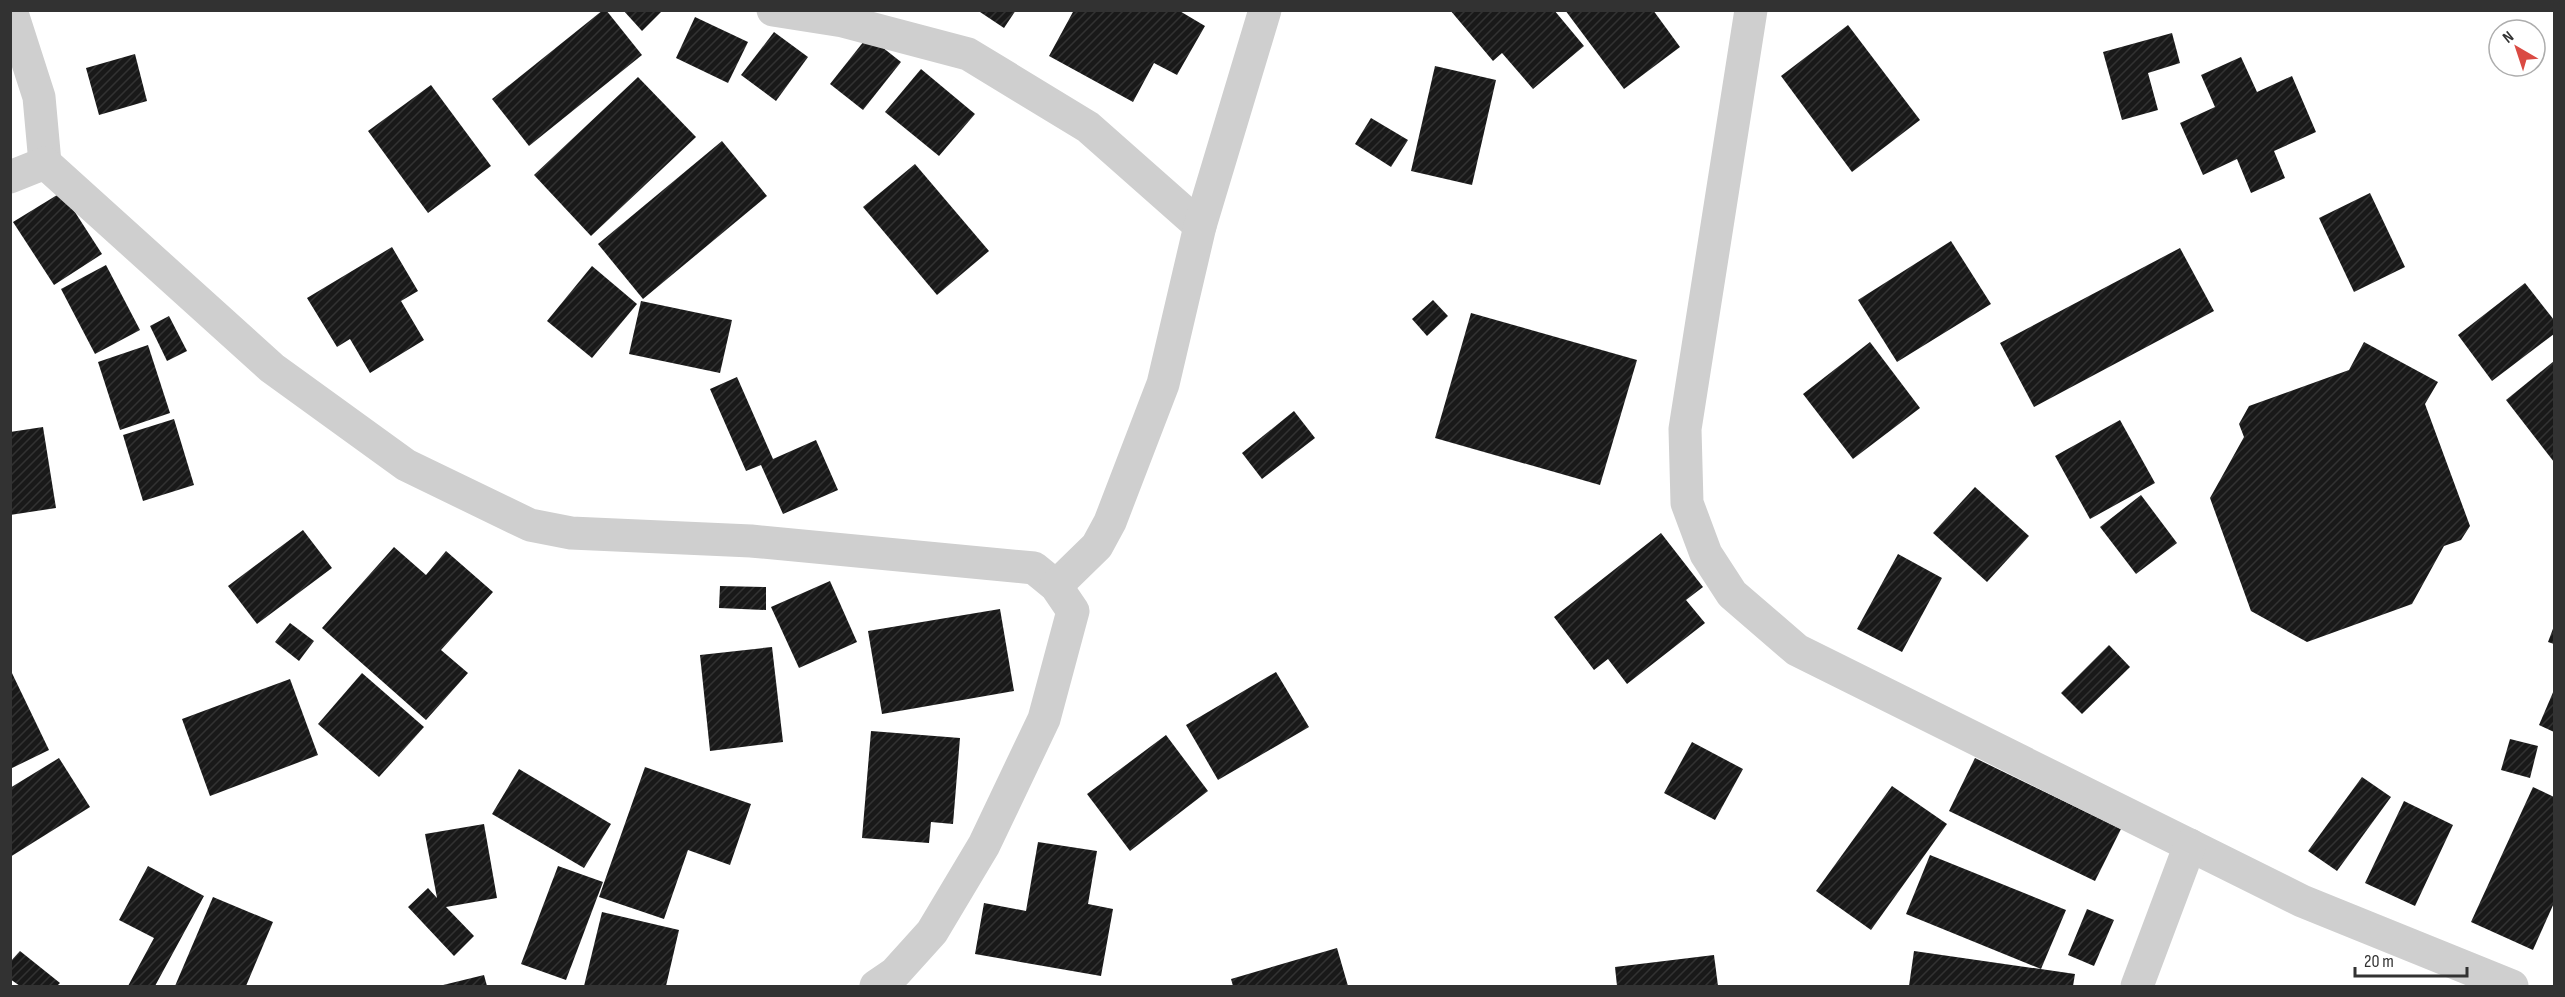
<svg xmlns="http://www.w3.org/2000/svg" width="2565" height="997" viewBox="0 0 2565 997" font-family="'Sofia Sans Condensed',sans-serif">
	<defs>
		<pattern id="building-hatch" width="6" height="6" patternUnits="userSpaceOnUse" patternTransform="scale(1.5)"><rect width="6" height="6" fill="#191919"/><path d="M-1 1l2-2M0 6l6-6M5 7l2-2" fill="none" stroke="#323232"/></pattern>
	</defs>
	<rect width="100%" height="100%" fill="#fff"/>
	<!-- building -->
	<g fill="url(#building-hatch)">
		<polygon points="603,10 606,10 642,55 529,146 492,99"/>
		<polygon points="623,10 663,10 642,31"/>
		<polygon points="977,10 1016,10 1004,28"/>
		<polygon points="1074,10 1178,10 1205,26 1177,75 1154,63 1133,102 1049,56"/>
		<polygon points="1450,10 1554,10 1584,46 1533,89 1502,53 1493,61"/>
		<polygon points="1565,10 1653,10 1680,47 1624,89"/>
		<polygon points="695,17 748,42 728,83 676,58"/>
		<polygon points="1848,25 1920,120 1852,172 1781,76"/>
		<polygon points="774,32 808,57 776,101 741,75"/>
		<polygon points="2172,33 2180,63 2148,73 2158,110 2122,120 2103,52"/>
		<polygon points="868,36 901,62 863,110 830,84"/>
		<polygon points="135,54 147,101 99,115 86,68"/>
		<polygon points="2241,57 2257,92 2292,76 2316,132 2274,151 2285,178 2251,193 2237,159 2203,175 2180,123 2215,107 2201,75"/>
		<polygon points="1435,66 1496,80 1472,185 1411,171"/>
		<polygon points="921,69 975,114 939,156 885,112"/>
		<polygon points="638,77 696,137 591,236 534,175"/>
		<polygon points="431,85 491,166 428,213 368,131"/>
		<polygon points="1371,118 1408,140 1391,167 1355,144"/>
		<polygon points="722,141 767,196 643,299 598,244"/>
		<polygon points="915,164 989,251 937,295 863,207"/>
		<polygon points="62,192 102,254 54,285 13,222"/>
		<polygon points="2370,193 2405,267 2354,292 2319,218"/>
		<polygon points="1951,241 1991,304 1897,362 1858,300"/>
		<polygon points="392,247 418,291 401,301 424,340 370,373 350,339 337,347 307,298"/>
		<polygon points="2180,248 2214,311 2034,407 2000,343"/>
		<polygon points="106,265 140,330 95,354 61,289"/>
		<polygon points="592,266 637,304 592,358 547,321"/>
		<polygon points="2525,283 2554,320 2554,334 2492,381 2458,335"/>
		<polygon points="1433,300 1448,316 1427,336 1412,319"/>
		<polygon points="641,301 732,320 720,373 629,354"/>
		<polygon points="1471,313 1637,360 1600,485 1435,438"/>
		<polygon points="169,316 187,351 167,361 150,326"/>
		<polygon points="1870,342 1920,408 1853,459 1803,394"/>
		<polygon points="2364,342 2438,382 2425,404 2470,526 2461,540 2444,546 2412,604 2307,642 2251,611 2210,498 2244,437 2239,424 2249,406 2349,370"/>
		<polygon points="148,345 170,413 120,430 98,362"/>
		<polygon points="2554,361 2554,462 2506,400"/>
		<polygon points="737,377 773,459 816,440 838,490 783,514 761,465 746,471 710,389"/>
		<polygon points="1294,411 1315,438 1262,479 1242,453"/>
		<polygon points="174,419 194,485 143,501 123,435"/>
		<polygon points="2120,420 2155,483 2090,519 2055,456"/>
		<polygon points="43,427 56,508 10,515 10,432"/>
		<polygon points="1975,487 2029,536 1987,582 1933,533"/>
		<polygon points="2141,495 2177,543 2136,574 2100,527"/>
		<polygon points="303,530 332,568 257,624 228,586"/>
		<polygon points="1661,533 1703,587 1686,600 1705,623 1627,684 1608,659 1594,670 1554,617"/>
		<polygon points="394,547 426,575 446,551 493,592 441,650 468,673 426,720 322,628"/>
		<polygon points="1898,554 1942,578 1902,652 1857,629"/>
		<polygon points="830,581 857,642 799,668 771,607"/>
		<polygon points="720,586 766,587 766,610 719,608"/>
		<polygon points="1000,609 1014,691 882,714 868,631"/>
		<polygon points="290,623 314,641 299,661 275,642"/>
		<polygon points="2554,626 2554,644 2548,642"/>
		<polygon points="2109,645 2130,667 2082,714 2061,693"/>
		<polygon points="772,647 783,742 710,751 700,655"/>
		<polygon points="10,669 49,750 10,769"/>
		<polygon points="1276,672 1309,727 1218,780 1186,725"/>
		<polygon points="362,673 424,727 379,777 318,724"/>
		<polygon points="290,679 318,755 210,796 182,719"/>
		<polygon points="2554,690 2554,732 2539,725"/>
		<polygon points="871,731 960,738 953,824 931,822 929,843 862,838"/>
		<polygon points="1166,735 1208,791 1130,851 1087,794"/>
		<polygon points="2510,739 2538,746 2530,778 2501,770"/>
		<polygon points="1692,742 1743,769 1715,820 1664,793"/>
		<polygon points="59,758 90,807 10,857 10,788"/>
		<polygon points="1975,758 2121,829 2095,881 1949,811"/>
		<polygon points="645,767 751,804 730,865 688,850 664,919 599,897"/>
		<polygon points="519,769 611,824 584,868 492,814"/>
		<polygon points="2362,777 2391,797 2337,871 2308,851"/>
		<polygon points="1892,786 1947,824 1871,930 1816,891"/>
		<polygon points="2533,787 2554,797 2554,903 2533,950 2471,922"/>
		<polygon points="2404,801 2453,825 2415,906 2365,883"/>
		<polygon points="484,824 497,898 446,907 474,936 454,956 408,907 428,888 437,898 425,834"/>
		<polygon points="1038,842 1097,851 1088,904 1113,909 1101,976 975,954 984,903 1026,911"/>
		<polygon points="1930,855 2066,910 2041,969 1906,914"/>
		<polygon points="148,866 204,896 155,986 128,986 154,938 119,920"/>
		<polygon points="558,866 603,882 566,980 521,964"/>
		<polygon points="213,897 273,922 246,986 175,986"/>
		<polygon points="2087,909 2114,920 2094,966 2068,955"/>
		<polygon points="602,912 679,930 666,986 584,986"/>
		<polygon points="1337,948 1348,986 1233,986 1231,979"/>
		<polygon points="20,951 60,983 57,986 20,986 10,979 10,962"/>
		<polygon points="1914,951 2075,974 2073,986 1909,986"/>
		<polygon points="1714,955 1718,986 1617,986 1615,967"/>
		<polygon points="484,975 487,986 439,986"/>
	</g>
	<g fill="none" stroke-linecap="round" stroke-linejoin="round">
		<!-- minor -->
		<g stroke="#cfcfcf" stroke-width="33">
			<polyline points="11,10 39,97 45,163"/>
			<polyline points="773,10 843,21 968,54 1088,127 1200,226"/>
			<polyline points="1751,10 1685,429 1687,503 1706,554 1732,594 1797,650 2302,901 2512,986"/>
			<polyline points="10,177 45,163 272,368 406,465 530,525 571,533 751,541 1034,568 1056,586 1073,611 1044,719 984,845 932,932 895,973 876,986"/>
			<polyline points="1056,586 1097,546 1110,522 1163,384 1200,226 1265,10"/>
			<polyline points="2137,986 2190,845"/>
		</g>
	</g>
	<!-- border -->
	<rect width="2565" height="997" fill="none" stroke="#323232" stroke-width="24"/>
	<!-- north arrow -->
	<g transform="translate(2517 48) rotate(321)"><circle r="28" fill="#ffffff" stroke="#adadad" stroke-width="1.5"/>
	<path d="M0-4.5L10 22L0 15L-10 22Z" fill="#da4a43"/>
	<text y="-9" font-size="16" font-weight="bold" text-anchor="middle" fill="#323232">N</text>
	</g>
	<!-- scale -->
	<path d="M2355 967v9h112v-9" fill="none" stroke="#323232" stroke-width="3"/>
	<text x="2364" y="967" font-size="18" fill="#323232" stroke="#ffffff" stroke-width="4.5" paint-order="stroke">20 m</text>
</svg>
